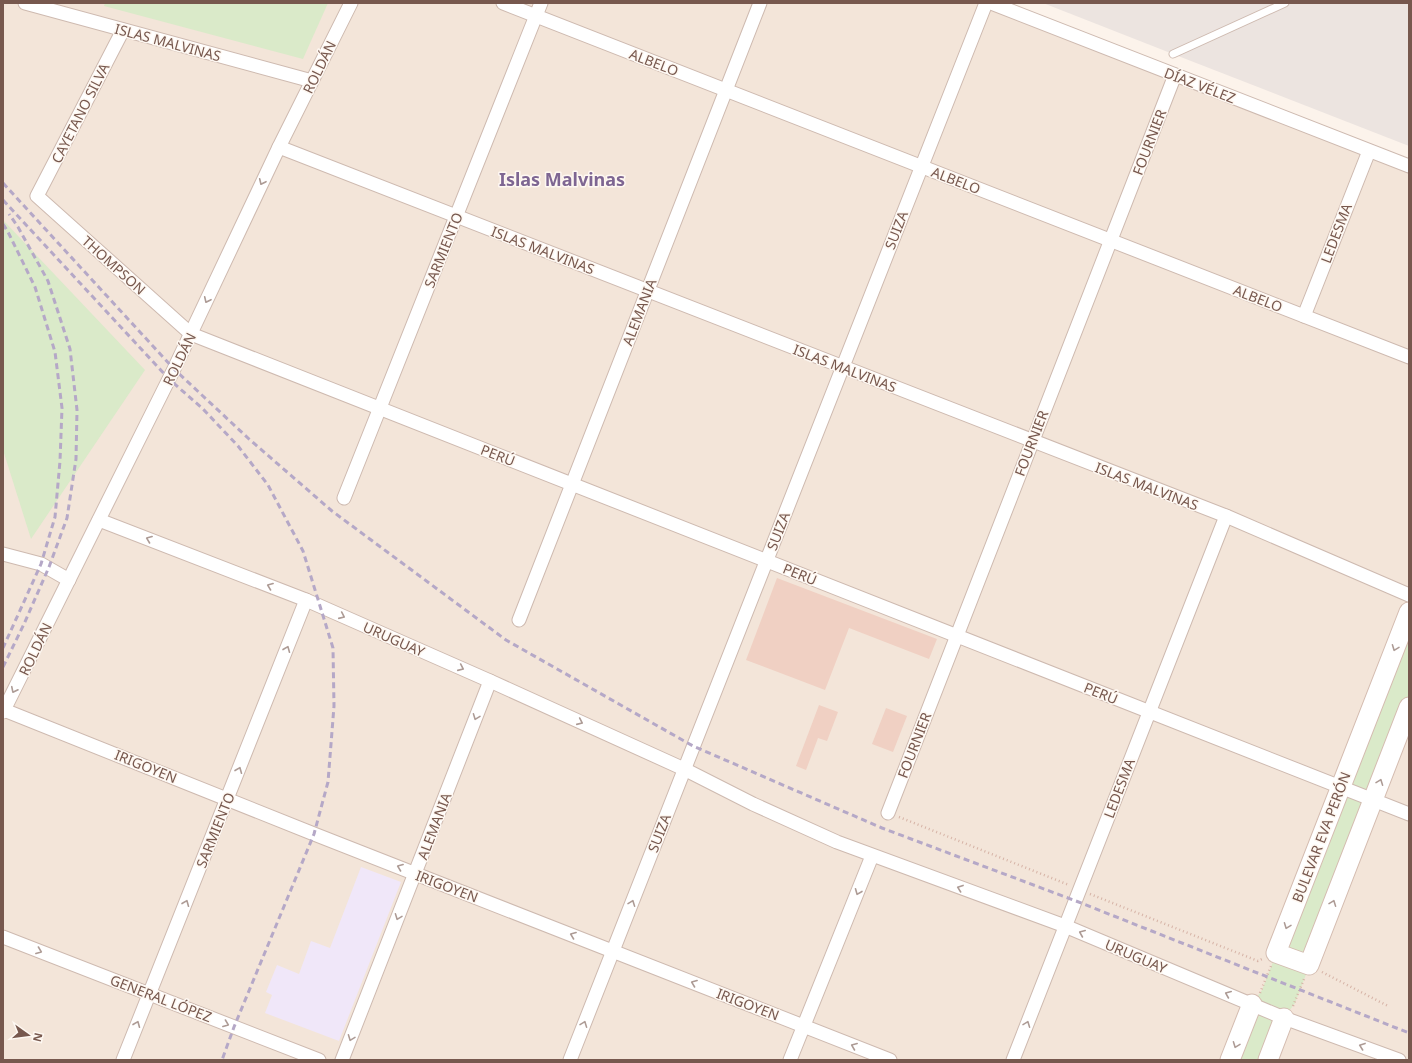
<svg xmlns="http://www.w3.org/2000/svg" width="1412" height="1063" viewBox="0 0 1412 1063" font-family="'Noto Sans',sans-serif">
	<rect width="100%" height="100%" fill="#fcf3eb"/>
	<!-- residential -->
	<polygon fill="#f3e5d9" points="3,3 991,3 1409,166 1409,1060 3,1060"/>
	<!-- industrial -->
	<polygon fill="#ece4e0" points="1043,3 1409,3 1409,146 1173,54"/>
	<!-- education -->
	<polygon fill="#f0e7f9" points="361,867 401,882 339,1041 265,1013 272,995 266,992 277,965 299,974 311,941 330,948"/>
	<!-- green -->
	<g fill="#daeac9">
		<polygon points="105,3 328,3 303,59 104,6"/>
		<polygon points="3,220 145,370 31,539 3,450"/>
		<polygon points="1409,612 1409,707 1295,1003 1284,1018 1268,1060 1230,1060 1252,1004 1262,990"/>
	</g>
	<!-- building -->
	<g fill="#f0d0c3">
		<polygon points="777,578 937,639 929,659 849,628 825,690 746,660"/>
		<polygon points="819,705 838,712 827,741 818,738 806,770 796,766"/>
		<polygon points="886,708 907,716 893,752 872,744"/>
	</g>
	<g fill="none" stroke-linecap="round" stroke-linejoin="round">
		<defs>
			<polyline id="lane" points="1173,54 1285,3"/>
			<g id="street">
				<polyline points="25,3 312,81"/>
				<polyline points="503,3 1409,357"/>
				<polyline points="991,3 1409,166"/>
				<polyline points="123,30 37,196 191,334 1409,814"/>
				<polyline points="279,147 1226,516 1409,595"/>
				<polyline points="1304,316 1369,151"/>
				<polyline points="344,498 541,3"/>
				<polyline points="99,520 306,600 490,681 684,769 753,804 837,842 1065,926 1284,1018 1399,1060"/>
				<polyline points="3,554 41,564 69,580"/>
				<polyline points="519,620 760,3"/>
				<polyline points="4,710 314,834 890,1060"/>
				<polyline points="3,712 174,369 279,147 351,3"/>
				<polyline points="888,813 1175,75"/>
				<polyline points="3,937 319,1060"/>
				<polyline points="123,1060 306,600"/>
				<polyline points="342,1060 490,681"/>
				<polyline points="570,1060 986,3"/>
				<polyline points="790,1060 872,856"/>
				<polyline points="1013,1060 1226,516"/>
			</g>
			<g id="secondary">
				<polyline points="1409,612 1276,953 1309,965 1409,707"/>
				<polyline points="1230,1060 1252,1004"/>
				<polyline points="1268,1060 1284,1018"/>
			</g>
		</defs>
		<!-- lane casing -->
		<use href="#lane" stroke="#cebab0" stroke-width="9"/>
		<!-- street casing -->
		<use href="#street" stroke="#cebab0" stroke-width="15"/>
		<!-- secondary casing -->
		<use href="#secondary" stroke="#d4bcb0" stroke-width="21"/>
		<!-- path -->
		<g stroke="#d6b3a6" stroke-width="2.5" stroke-dasharray="1 3" stroke-linecap="butt">
			<polyline points="899,817 1069,885"/>
			<polyline points="1090,894 1258,961 1262,959"/>
			<polyline points="1322,972 1388,1006"/>
			<polyline points="1260,993 1271,966"/>
			<polyline points="1293,1006 1304,979"/>
		</g>
		<!-- lane -->
		<use href="#lane" stroke="#fff" stroke-width="7"/>
		<!-- street -->
		<use href="#street" stroke="#fff" stroke-width="13"/>
		<!-- secondary -->
		<use href="#secondary" stroke="#fff" stroke-width="19"/>
		<!-- rail -->
		<g stroke="#b5a8c7" stroke-width="3" stroke-dasharray="6 4" stroke-linecap="butt">
			<polyline points="3,183 174,369 249,439 332,511 506,640 693,746 882,828 1076,901 1409,1033"/>
			<polyline points="3,200 169,379 203,409 238,446 268,485 303,551 333,648 334,706 328,782 314,834 234,1027 222,1060"/>
			<polyline points="3,224 8,232 35,287 55,352 62,408 60,461 55,517 41,564 3,648"/>
			<polyline points="3,667 24,624 49,567 67,518 76,459 77,410 70,349 48,281 18,227 9,214"/>
		</g>
	</g>
	<!-- one-way arrows -->
	<defs><path id="oneway-chevron" d="M-2-3.5L2.5 0L-2 3.5" fill="none" stroke-width="1.6" stroke-linecap="round" stroke-linejoin="round"/></defs>
	<g stroke="#ad9b95">
		<use href="#oneway-chevron" transform="translate(262 182) rotate(115)"/>
		<use href="#oneway-chevron" transform="translate(207 300) rotate(115)"/>
		<use href="#oneway-chevron" transform="translate(149 539) rotate(-159)"/>
		<use href="#oneway-chevron" transform="translate(270 586) rotate(-159)"/>
		<use href="#oneway-chevron" transform="translate(342 616) rotate(24)"/>
		<use href="#oneway-chevron" transform="translate(1395 648) rotate(111)"/>
		<use href="#oneway-chevron" transform="translate(287 649) rotate(-68)"/>
		<use href="#oneway-chevron" transform="translate(461 668) rotate(24)"/>
		<use href="#oneway-chevron" transform="translate(14 690) rotate(116)"/>
		<use href="#oneway-chevron" transform="translate(476 717) rotate(111)"/>
		<use href="#oneway-chevron" transform="translate(580 722) rotate(24)"/>
		<use href="#oneway-chevron" transform="translate(239 770) rotate(-68)"/>
		<use href="#oneway-chevron" transform="translate(1380 782) rotate(-69)"/>
		<use href="#oneway-chevron" transform="translate(400 867) rotate(-159)"/>
		<use href="#oneway-chevron" transform="translate(960 888) rotate(-160)"/>
		<use href="#oneway-chevron" transform="translate(858 892) rotate(112)"/>
		<use href="#oneway-chevron" transform="translate(186 903) rotate(-68)"/>
		<use href="#oneway-chevron" transform="translate(632 903) rotate(-69)"/>
		<use href="#oneway-chevron" transform="translate(1333 903) rotate(-69)"/>
		<use href="#oneway-chevron" transform="translate(398 917) rotate(111)"/>
		<use href="#oneway-chevron" transform="translate(1287 926) rotate(111)"/>
		<use href="#oneway-chevron" transform="translate(1082 933) rotate(-157)"/>
		<use href="#oneway-chevron" transform="translate(573 935) rotate(-159)"/>
		<use href="#oneway-chevron" transform="translate(39 951) rotate(21)"/>
		<use href="#oneway-chevron" transform="translate(694 983) rotate(-159)"/>
		<use href="#oneway-chevron" transform="translate(1228 994) rotate(-157)"/>
		<use href="#oneway-chevron" transform="translate(137 1024) rotate(-68)"/>
		<use href="#oneway-chevron" transform="translate(226 1024) rotate(21)"/>
		<use href="#oneway-chevron" transform="translate(584 1024) rotate(-69)"/>
		<use href="#oneway-chevron" transform="translate(1027 1024) rotate(-69)"/>
		<use href="#oneway-chevron" transform="translate(351 1038) rotate(111)"/>
		<use href="#oneway-chevron" transform="translate(1236 1045) rotate(111)"/>
		<use href="#oneway-chevron" transform="translate(854 1046) rotate(-158)"/>
		<use href="#oneway-chevron" transform="translate(1362 1046) rotate(-160)"/>
	</g>
	<g text-anchor="middle" dominant-baseline="central" stroke-width="3" stroke-linejoin="round" paint-order="stroke">
		<!-- street labels -->
		<g font-size="14" fill="#77584e" stroke="#fef8f2">
			<text transform="translate(168 42) rotate(15)">ISLAS MALVINAS</text>
			<text transform="translate(654 62) rotate(21)">ALBELO</text>
			<text transform="translate(319 67) rotate(-64)">ROLDÁN</text>
			<text transform="translate(1200 85) rotate(21)">DÍAZ VÉLEZ</text>
			<text transform="translate(80 113) rotate(-63)">CAYETANO SILVA</text>
			<text transform="translate(1149 142) rotate(-69)">FOURNIER</text>
			<text transform="translate(956 180) rotate(21)">ALBELO</text>
			<text transform="translate(896 230) rotate(-69)">SUIZA</text>
			<text transform="translate(1336 233) rotate(-69)">LEDESMA</text>
			<text transform="translate(443 250) rotate(-68)">SARMIENTO</text>
			<text transform="translate(543 250) rotate(21)">ISLAS MALVINAS</text>
			<text transform="translate(114 265) rotate(42)">THOMPSON</text>
			<text transform="translate(1258 298) rotate(21)">ALBELO</text>
			<text transform="translate(639 312) rotate(-69)">ALEMANIA</text>
			<text transform="translate(179 359) rotate(-64)">ROLDÁN</text>
			<text transform="translate(845 368) rotate(21)">ISLAS MALVINAS</text>
			<text transform="translate(1031 443) rotate(-69)">FOURNIER</text>
			<text transform="translate(498 455) rotate(21)">PERÚ</text>
			<text transform="translate(1147 486) rotate(21)">ISLAS MALVINAS</text>
			<text transform="translate(778 531) rotate(-69)">SUIZA</text>
			<text transform="translate(800 574) rotate(22)">PERÚ</text>
			<text transform="translate(394 639) rotate(24)">URUGUAY</text>
			<text transform="translate(35 649) rotate(-64)">ROLDÁN</text>
			<text transform="translate(1101 693) rotate(22)">PERÚ</text>
			<text transform="translate(914 745) rotate(-69)">FOURNIER</text>
			<text transform="translate(146 766) rotate(22)">IRIGOYEN</text>
			<text transform="translate(1119 788) rotate(-69)">LEDESMA</text>
			<text transform="translate(434 826) rotate(-69)">ALEMANIA</text>
			<text transform="translate(215 830) rotate(-68)">SARMIENTO</text>
			<text transform="translate(659 833) rotate(-69)">SUIZA</text>
			<text transform="translate(1321 837) rotate(-69)">BULEVAR EVA PERÓN</text>
			<text transform="translate(447 886) rotate(21)">IRIGOYEN</text>
			<text transform="translate(1136 956) rotate(23)">URUGUAY</text>
			<text transform="translate(161 998) rotate(21)">GENERAL LÓPEZ</text>
			<text transform="translate(748 1004) rotate(21)">IRIGOYEN</text>
		</g>
		<!-- district labels -->
		<g font-size="18" font-weight="bold" fill="#7e6692" stroke="#fef8f2">
			<text x="562" y="179">Islas Malvinas</text>
		</g>
	</g>
	<!-- border -->
	<rect width="1412" height="1063" fill="none" stroke="#77584e" stroke-width="8"/>
	<!-- north arrow -->
	<g transform="translate(28 1035) rotate(104)" stroke="#fef8f2" stroke-width="3" paint-order="stroke">
	<path d="M0-3L7 15L0 10L-7 15Z" fill="#77584e"/>
	<text y="-6" font-size="11" font-weight="bold" text-anchor="middle" fill="#77584e">N</text>
	</g>
</svg>
